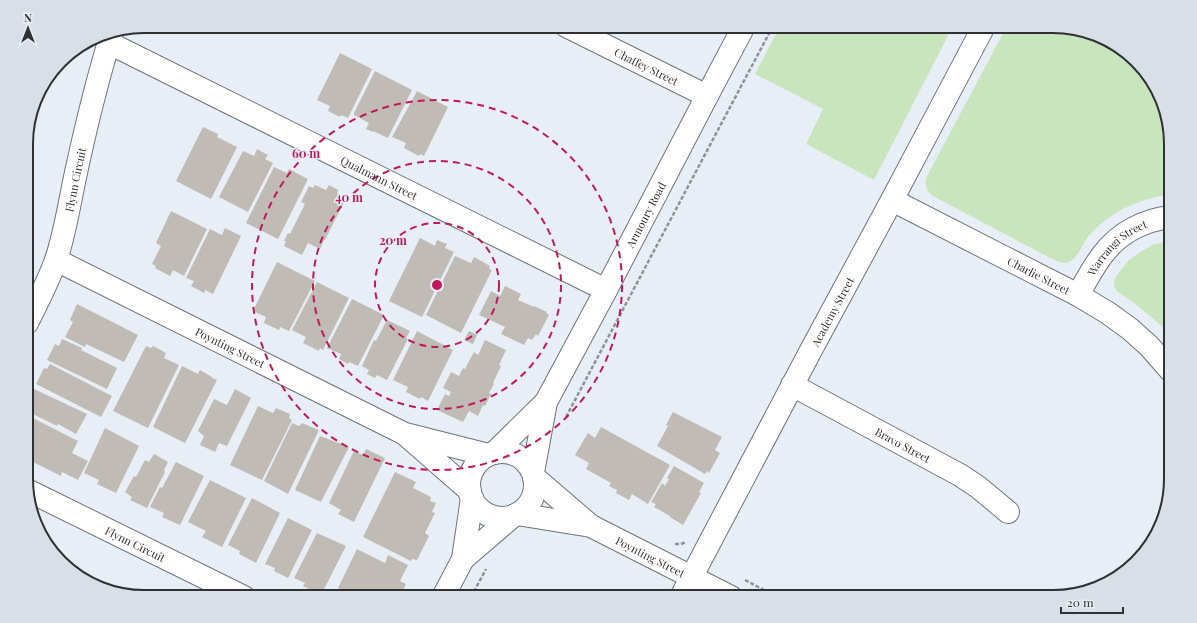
<svg xmlns="http://www.w3.org/2000/svg" width="1197" height="623" viewBox="0 0 1197 623" font-family="'Playfair Display',serif">
	<rect width="100%" height="100%" fill="#e8eef5"/>
	<!-- green -->
	<g fill="#c8e5be">
		<polygon points="780,26 953,26 874,180 806,144 823,109 755,74"/>
		<path d="M1007,26H1053L1105,38L1151,78L1170,129V194C1137,200 1110,211 1087,238C1082,245 1078,258 1069,262C1064,264 1059,262 1054,260L931,195C926,189 925,185 926,178Z"/>
		<polygon points="1170,242 1171,334 1138,306 1117,291 1114,286 1114,280 1119,272 1129,260 1142,251 1154,244"/>
	</g>
	<!-- building -->
	<g fill="#c0bbb4">
		<polygon points="340,53 372,69 348,118 341,115 340,117 328,111 330,106 317,100"/>
		<polygon points="375,71 412,90 388,138 373,131 373,132 366,129 369,123 354,115 354,113"/>
		<polygon points="417,91 448,107 424,156 420,154 419,156 404,148 406,143 392,137"/>
		<polygon points="203,127 218,134 217,137 237,147 211,199 176,181"/>
		<polygon points="257,149 268,155 265,159 273,163 248,212 219,197 243,151 254,156"/>
		<polygon points="274,167 287,173 289,169 308,179 278,239 246,223"/>
		<polygon points="315,185 326,190 329,185 338,190 337,193 346,198 325,240 324,240 320,249 308,243 302,255 284,246 286,241 284,241 288,233 290,234 305,204 301,202 309,186 313,188"/>
		<polygon points="171,211 207,229 184,276 173,270 170,276 155,268 156,266 152,264 161,246 156,243"/>
		<polygon points="225,228 241,236 213,294 205,290 204,293 191,286 194,281 186,278 210,229 222,235"/>
		<polygon points="420,238 435,246 437,240 447,244 445,248 454,252 422,317 389,301"/>
		<polygon points="455,256 471,263 474,257 490,266 489,269 492,270 461,333 426,315"/>
		<polygon points="277,262 315,281 289,331 280,327 279,330 264,323 266,317 253,311"/>
		<polygon points="317,282 349,298 323,350 320,348 319,351 303,343 306,337 292,330"/>
		<polygon points="505,286 521,294 518,300 534,307 534,306 547,312 546,313 549,315 538,336 536,334 532,340 528,338 524,345 501,334 505,327 479,315 491,291 500,296"/>
		<polygon points="352,299 384,315 358,366 349,362 348,364 339,359 341,354 327,348"/>
		<polygon points="77,304 138,335 124,362 86,344 85,347 65,337 73,322 70,320"/>
		<polygon points="387,320 410,331 406,338 408,339 387,380 377,375 375,378 367,374 369,370 362,366 374,340 376,341"/>
		<polygon points="417,331 453,350 428,401 421,397 420,399 406,392 408,387 393,380"/>
		<polygon points="469,331 477,335 473,344 464,340"/>
		<polygon points="62,339 82,348 81,350 117,368 107,389 47,360 55,344 59,346"/>
		<polygon points="485,340 506,350 499,365 501,366 493,383 494,384 489,393 491,394 485,406 483,405 478,416 469,411 463,422 437,410 445,394 449,396 451,392 443,388 451,372 459,376 463,368 465,369 474,352 478,355"/>
		<polygon points="146,346 151,348 153,346 166,353 164,358 179,365 148,428 113,411"/>
		<polygon points="50,364 112,396 101,417 36,384 44,368 47,369"/>
		<polygon points="182,366 198,374 200,370 212,377 212,378 217,380 185,443 153,427"/>
		<polygon points="34,389 87,414 76,434 58,424 57,426 27,411 27,395 28,393 31,394"/>
		<polygon points="235,389 251,398 227,446 219,443 215,452 200,445 204,436 198,431 214,399 227,405"/>
		<polygon points="258,406 273,413 276,408 290,414 289,418 292,420 262,480 230,465"/>
		<polygon points="673,412 722,437 715,450 720,453 709,473 707,471 705,474 657,446 668,426 666,425"/>
		<polygon points="27,415 78,441 72,453 88,461 78,480 62,472 61,476 27,459"/>
		<polygon points="292,423 299,426 302,423 319,430 288,494 264,481"/>
		<polygon points="601,427 670,465 648,504 632,494 629,500 616,493 617,490 609,486 611,483 586,469 589,463 575,455 588,433 595,438"/>
		<polygon points="105,428 139,446 116,493 97,484 99,480 84,473"/>
		<polygon points="320,436 349,447 321,502 295,490"/>
		<polygon points="366,449 385,458 354,522 338,514 341,510 329,503 354,451 363,455"/>
		<polygon points="154,454 168,462 164,470 165,472 147,508 130,500 132,497 125,492 134,476 136,477 145,460 149,462"/>
		<polygon points="176,462 204,476 180,525 162,517 164,513 150,507 160,487 162,488"/>
		<polygon points="674,466 704,483 699,492 701,493 683,525 670,517 670,516 654,507 656,504 651,502 662,483 665,486 669,479 667,478"/>
		<polygon points="395,472 416,482 413,488 431,497 430,501 436,503 432,512 435,513 425,533 429,536 417,560 412,559 411,561 363,537"/>
		<polygon points="210,480 246,498 222,547 202,537 206,531 188,522"/>
		<polygon points="252,498 280,513 256,563 239,554 240,551 228,545"/>
		<polygon points="288,518 312,530 288,578 274,571 275,568 265,564"/>
		<polygon points="317,533 346,546 321,595 303,586 305,583 294,578"/>
		<polygon points="357,549 385,563 388,555 408,565 400,581 406,584 401,594 398,593 396,597 376,597 371,595 370,597 356,597 338,588"/>
	</g>
	<g fill="none" stroke-linecap="round" stroke-linejoin="round">
		<defs>
			<g id="minor">
				<path id="s1" d="M566,26L707,96"/>
				<path id="s2" d="M109,43L606,290"/>
				<path id="s3" d="M892,200L1078,295L1108,313L1130,329L1149,346L1171,371"/>
				<path id="s4" d="M56,260L405,434L488,455"/>
				<path id="s5" d="M1078,295C1086,281 1094,265 1104,253C1120,232 1145,220 1170,217"/>
				<path id="s6" d="M27,323C37,303 48,282 56,260C66,230 70,199 77,168C87,122 98,77 112,32"/>
				<path id="s7" d="M792,385L960,475L978,487L1008,512"/>
				<polyline points="407,436 470,491"/>
				<path id="s8" d="M534,477L591,526L731,597"/>
				<path id="s9" d="M27,490L244,597"/>
				<polyline points="517,514 591,526"/>
				<path id="s10" d="M681,597L810,352L892,200L984,26"/>
			</g>
			<g id="tertiary">
				<circle cx="502" cy="485" r="33"/>
				<path id="s11" d="M494,453L546,402L606,290L707,96L744,26"/>
				<polyline points="533,472 546,402"/>
				<polyline points="463,559 513,516"/>
				<polyline points="443,597 463,559 472,498"/>
			</g>
		</defs>
		<!-- minor casing -->
		<use href="#minor" stroke="#6f747a" stroke-width="24"/>
		<!-- tertiary casing -->
		<use href="#tertiary" stroke="#6f747a" stroke-width="24"/>
		<!-- path -->
		<g stroke="#8f9398" stroke-width="2.5" stroke-dasharray="4 2" stroke-linecap="butt">
			<polyline points="566,417 773,26"/>
			<polyline points="675,544 681,544 686,542"/>
			<polyline points="745,580 777,597"/>
			<polyline points="471,597 486,569"/>
		</g>
		<!-- minor -->
		<use href="#minor" stroke="#fff" stroke-width="22"/>
		<!-- tertiary -->
		<use href="#tertiary" stroke="#fff" stroke-width="22"/>
	</g>
	<!-- distance rings -->
	<g fill="none" stroke="#c2185b" stroke-width="2" stroke-dasharray="7 5">
		<circle cx="437" cy="285" r="62"/>
		<circle cx="437" cy="285" r="124"/>
		<circle cx="437" cy="285" r="185"/>
	</g>
	<g text-anchor="middle" dominant-baseline="central" stroke-width="3" stroke-linejoin="round" paint-order="stroke">
		<!-- street labels -->
		<g font-size="11" fill="#2f3134" stroke="#e8eef5">
			<text stroke="none"><textPath href="#s1" startOffset="90">Chaffey Street</textPath></text>
			<text stroke="none"><textPath href="#s2" startOffset="302">Qualmann Street</textPath></text>
			<text stroke="none"><textPath href="#s6" startOffset="152">Flynn Circuit</textPath></text>
			<text stroke="none"><textPath href="#s11" startOffset="285">Armoury Road</textPath></text>
			<text stroke="none"><textPath href="#s5" startOffset="63">Warrangi Street</textPath></text>
			<text stroke="none"><textPath href="#s3" startOffset="165">Charlie Street</textPath></text>
			<text stroke="none"><textPath href="#s10" startOffset="323">Academy Street</textPath></text>
			<text stroke="none"><textPath href="#s4" startOffset="195">Poynting Street</textPath></text>
			<text stroke="none"><textPath href="#s7" startOffset="126">Bravo Street</textPath></text>
			<text stroke="none"><textPath href="#s9" startOffset="121">Flynn Circuit</textPath></text>
			<text stroke="none"><textPath href="#s8" startOffset="142">Poynting Street</textPath></text>
		</g>
	</g>
	<!-- crop -->
	<path d="M0 0H1197V623H0ZM144 33H1053A111 111 0 0 1 1164 144V479A111 111 0 0 1 1053 590H144A111 111 0 0 1 33 479V144A111 111 0 0 1 144 33Z" fill="#d9dfe6" fill-rule="evenodd"/>
	<path fill="none" stroke="#2f3134" stroke-width="2" d="M144 33H1053A111 111 0 0 1 1164 144V479A111 111 0 0 1 1053 590H144A111 111 0 0 1 33 479V144A111 111 0 0 1 144 33Z"/>
	<circle cx="437" cy="285" r="6" fill="#c2185b" stroke="#e8eef5" stroke-width="2"/>
	<g font-size="12" text-anchor="middle" font-weight="bold" fill="#c2185b" stroke="#e8eef5" stroke-width="3" stroke-linejoin="round" paint-order="stroke">
		<text x="306" y="158">60 m</text>
		<text x="349" y="202">40 m</text>
		<text x="393" y="245">20 m</text>
	</g>
	<!-- north arrow -->
	<g transform="translate(28 28)" stroke="#e8eef5" stroke-width="3" paint-order="stroke">
	<path d="M0-3L7 15L0 10L-7 15Z" fill="#2f3134"/>
	<text y="-6" font-size="11" font-weight="bold" text-anchor="middle" fill="#2f3134">N</text>
	</g>
	<!-- scale -->
	<path d="M1061 607v6h62v-6" fill="none" stroke="#2f3134" stroke-width="2"/>
	<text x="1067" y="607" font-size="12" fill="#2f3134" stroke="#e8eef5" stroke-width="3" paint-order="stroke">20 m</text>
</svg>
